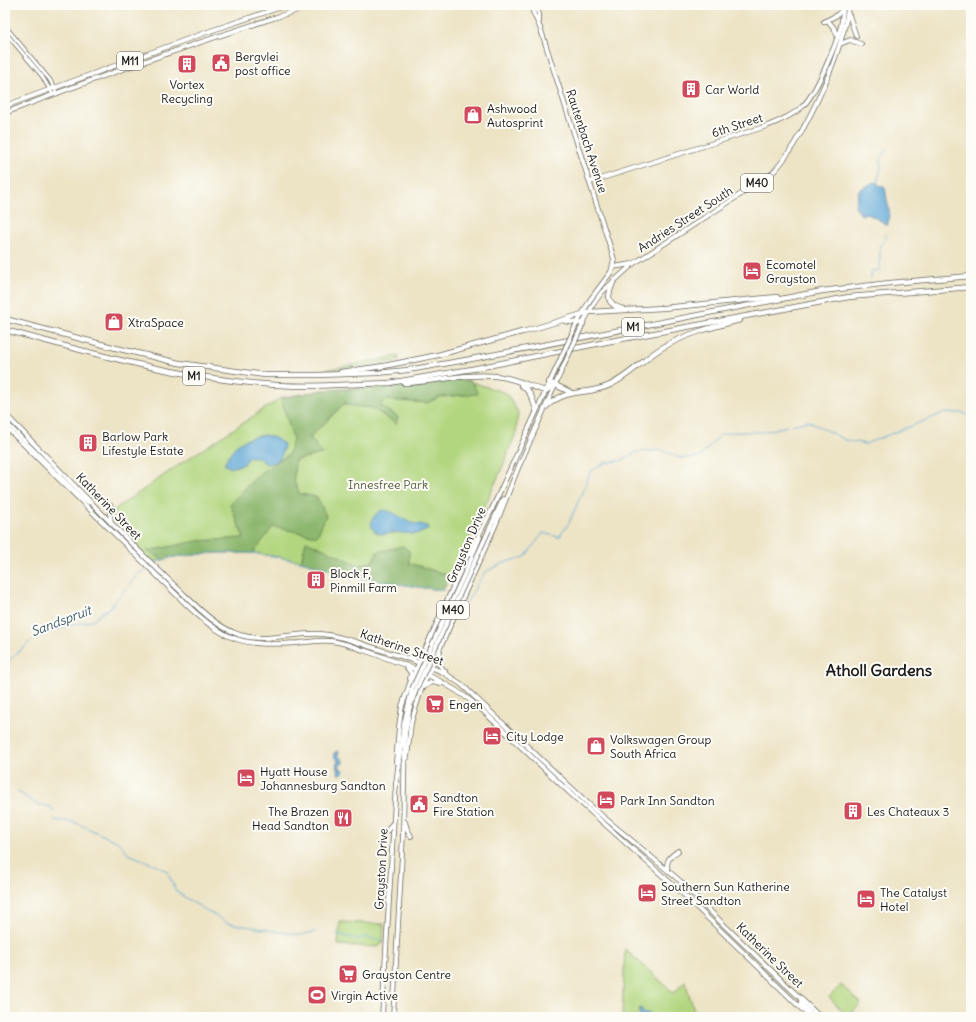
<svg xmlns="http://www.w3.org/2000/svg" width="976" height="1022" viewBox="0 0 976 1022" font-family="Delius,sans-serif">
	<rect width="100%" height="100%" fill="#fdfcf7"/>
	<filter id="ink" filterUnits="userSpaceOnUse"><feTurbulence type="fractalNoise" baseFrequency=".025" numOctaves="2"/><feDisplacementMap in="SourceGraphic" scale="8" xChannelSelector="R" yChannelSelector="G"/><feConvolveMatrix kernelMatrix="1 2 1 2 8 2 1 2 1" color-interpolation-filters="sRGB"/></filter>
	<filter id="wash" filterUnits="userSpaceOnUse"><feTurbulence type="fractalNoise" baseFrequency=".012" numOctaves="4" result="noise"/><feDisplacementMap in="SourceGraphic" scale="16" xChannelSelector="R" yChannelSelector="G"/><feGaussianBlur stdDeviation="0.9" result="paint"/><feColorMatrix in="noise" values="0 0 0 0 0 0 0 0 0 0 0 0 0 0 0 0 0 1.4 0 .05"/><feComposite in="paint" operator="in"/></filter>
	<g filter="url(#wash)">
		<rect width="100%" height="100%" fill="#ede4c6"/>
		<!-- green -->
		<g fill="#b2d67f" stroke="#67794e">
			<polygon points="398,356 399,360 367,366 324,371 324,370"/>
			<polygon points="462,379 506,393 518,412 516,433 502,468 473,532 443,590 425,588 362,578 301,561 253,553 214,553 173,557 159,561 154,561 148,558 119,528 111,512 180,464 281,398 323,390 399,387"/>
			<polygon points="340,922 384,924 383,943 378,947 338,945"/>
			<path d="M625,949L674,993L685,981L694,1010C699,1013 703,1013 708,1013L711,1010L719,1017H622Z"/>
			<polygon points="841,985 861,1003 855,1010 846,1015 829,997"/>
		</g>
		<!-- forest -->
		<g fill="#8db76e" stroke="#546a45">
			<polygon points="462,379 472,382 478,394 440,397 427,403 386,400 380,405 398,417 396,424 372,408 345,405 346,402 310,437 322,454 295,460 294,481 300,494 317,497 326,516 317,536 273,527 253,553 214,553 173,557 163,560 147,551 198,541 244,538 230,504 259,474 289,454 293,439 281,398 323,390 399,387"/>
			<polygon points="306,541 359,565 372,562 377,552 403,546 409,551 409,563 451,576 443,590 425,588 362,578 301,561"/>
		</g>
		<!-- water -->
		<g fill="#5ea7d5" stroke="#3d6278">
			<polygon points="874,182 885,188 890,216 887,226 883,222 866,213 861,215 855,206 859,190"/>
			<path d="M264,435L275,438L284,444C283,457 279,463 266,464L258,457H249L244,464L231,468L224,464C233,444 244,438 264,435Z"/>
			<path d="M382,510C394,510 402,520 412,523C418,525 423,523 428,527L427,530C413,538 407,531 393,533C389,533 386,535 381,534C373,533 369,525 373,518C375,514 379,512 382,510Z"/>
			<polygon points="337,751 339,752 338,755 341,758 341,760 342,761 343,760 343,763 339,766 344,772 339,775 336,765 338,761 335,758 334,753"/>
			<polygon points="640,1008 641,1008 643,1013 650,1013 652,1016 658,1017 640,1017 639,1011"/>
		</g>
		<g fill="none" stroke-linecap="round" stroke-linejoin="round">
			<!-- stream -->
			<g stroke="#5ea7d5" stroke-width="1">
				<polyline points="877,183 881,168 881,158 887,149"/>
				<polyline points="871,278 871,271 880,270 880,245 886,239 885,233"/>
				<polyline points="155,564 159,561 173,557 214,553 253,553 301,561 362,578 425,588 444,590"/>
				<polyline points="466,603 485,572 506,562 525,557 543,533 559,537 569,523 591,471 604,463 623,460 636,452 661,450 680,458 700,457 721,434 736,432 762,432 808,421 845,440 865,444 944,413 964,413 971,417"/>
				<polyline points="5,664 32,640 66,626 91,621 98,616 110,607 138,574 147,569"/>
				<polyline points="17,791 36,804 51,807 54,812"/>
				<polyline points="54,820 74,822 118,842 125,849 128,854 156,865 167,871 175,889 184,897 227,923 299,935 315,932"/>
				<polyline points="337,934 356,939 366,937 382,941"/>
			</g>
		</g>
	</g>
	<g filter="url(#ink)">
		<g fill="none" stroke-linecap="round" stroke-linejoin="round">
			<defs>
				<g id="minor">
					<polyline points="5,26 50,80 57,94"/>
					<polyline points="5,32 42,76 53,95"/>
					<polyline points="5,421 78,494 89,503"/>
				</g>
				<g id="major">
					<polyline points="530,5 541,30 614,259 611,272 590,300 576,325"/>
					<polyline points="535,5 539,14 539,22"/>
					<polyline points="849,15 856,36"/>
					<polyline points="824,22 837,15 842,10"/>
					<polyline points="829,22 834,28 838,37"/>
					<polyline points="840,44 850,40 861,44"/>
					<polyline points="5,106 210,31 287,5"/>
					<path d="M5,113C107,73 210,38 314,5"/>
					<path d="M590,182L767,126C780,121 792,116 802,107C816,94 836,45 841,26C842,20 843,12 843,5"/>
					<polyline points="613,267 632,264"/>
					<path d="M582,325L594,303L602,292L633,264L769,176C799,151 847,45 848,5"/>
					<path d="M5,414C61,471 115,529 173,584C194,603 213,626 240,635C267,643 294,632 321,634C338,635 353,641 368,646C389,652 410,659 431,667L444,673L461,684L594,809L679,880L725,926L820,1017"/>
					<path d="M5,426L188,606C227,643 245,646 298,643C309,642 320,640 331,641C343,642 354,647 366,651C407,665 448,680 481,709L571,794L683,894L810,1017"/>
					<polyline points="520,464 560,374"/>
					<polyline points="111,506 110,513 111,523"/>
					<polyline points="491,511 555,371"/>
					<polyline points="489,530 503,499"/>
					<polyline points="472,557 480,537"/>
					<path d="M440,652C438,660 438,666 445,671"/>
					<polyline points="409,658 418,657 423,652"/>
					<polyline points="405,665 411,673 410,679"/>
					<path d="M424,687C429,682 434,681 441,683"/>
					<polyline points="407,758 411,723 421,690 496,524 520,463"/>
					<polyline points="396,762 399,726 402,706 410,683 458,576 492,509"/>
					<polyline points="405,822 407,829 411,836"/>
					<polyline points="381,834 388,830 392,824"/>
					<path d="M668,870C665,860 671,856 678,851"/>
					<polyline points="801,998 801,1004 814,1017"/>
					<polyline points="382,1017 396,783 404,724 412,689"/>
					<polyline points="393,1017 403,835 405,734 410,706 416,690"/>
				</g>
				<g id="highway">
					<path d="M614,280C608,294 604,304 623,309"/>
					<polyline points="5,319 116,348 179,363 265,375 317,375 377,373 408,370 466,360 822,291 890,283 971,276"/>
					<polyline points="565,321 583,324"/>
					<path d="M5,330C90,353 175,377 263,384C306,388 349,384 391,383"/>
					<polyline points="523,332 589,312 663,308 777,297"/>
					<polyline points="341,372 384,366 438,355 525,331"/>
					<polyline points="549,382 570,392"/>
					<polyline points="389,383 472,369 606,342 849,297 971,287"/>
					<path d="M404,383C434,382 465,373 495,376C511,377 527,385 542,390L546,391L555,385"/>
					<path d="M521,385C531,391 533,400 536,410"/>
					<path d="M546,407C566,387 587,396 610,385C629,376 643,360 660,349C685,334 712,327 740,320"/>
				</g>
			</defs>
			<!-- minor casing -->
			<use href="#minor" stroke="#656258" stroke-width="4.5"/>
			<!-- major casing -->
			<use href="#major" stroke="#656258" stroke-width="5.5"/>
			<!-- highway casing -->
			<use href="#highway" stroke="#656258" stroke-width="6"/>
			<!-- minor -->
			<use href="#minor" stroke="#fff" stroke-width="3"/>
			<!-- major -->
			<use href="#major" stroke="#fff" stroke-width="4"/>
			<!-- highway -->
			<use href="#highway" stroke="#fff" stroke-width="4.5"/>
			<defs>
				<g id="major-bridge">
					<polyline points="555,371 576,325"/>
					<polyline points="560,374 582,326"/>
					<polyline points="412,689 472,557"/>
					<polyline points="416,690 489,530"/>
				</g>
			</defs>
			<!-- major-bridge casing -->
			<use href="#major-bridge" stroke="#656258" stroke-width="5.5" stroke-linecap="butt"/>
			<!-- major-bridge -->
			<use href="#major-bridge" stroke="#fff" stroke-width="4"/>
		</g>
	</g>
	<!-- icons -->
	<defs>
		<symbol id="civic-square" viewBox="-11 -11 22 22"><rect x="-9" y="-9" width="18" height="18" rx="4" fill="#d1495b" stroke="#fdfcf7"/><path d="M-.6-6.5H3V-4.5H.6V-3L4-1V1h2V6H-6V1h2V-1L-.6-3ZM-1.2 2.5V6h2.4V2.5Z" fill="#fff"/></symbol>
		<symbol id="building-square" viewBox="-11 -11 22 22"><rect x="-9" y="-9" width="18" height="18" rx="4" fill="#d1495b" stroke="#fdfcf7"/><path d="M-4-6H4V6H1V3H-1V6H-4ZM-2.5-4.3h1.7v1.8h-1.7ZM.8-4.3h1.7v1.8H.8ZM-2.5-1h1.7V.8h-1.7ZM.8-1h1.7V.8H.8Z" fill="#fff"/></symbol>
		<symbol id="shop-square" viewBox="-11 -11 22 22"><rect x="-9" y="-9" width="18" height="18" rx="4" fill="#d1495b" stroke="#fdfcf7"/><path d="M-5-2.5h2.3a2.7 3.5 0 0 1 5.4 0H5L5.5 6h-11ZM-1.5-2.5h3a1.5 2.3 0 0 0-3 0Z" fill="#fff"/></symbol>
		<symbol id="hotel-square" viewBox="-11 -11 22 22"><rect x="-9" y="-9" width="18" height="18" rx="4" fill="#d1495b" stroke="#fdfcf7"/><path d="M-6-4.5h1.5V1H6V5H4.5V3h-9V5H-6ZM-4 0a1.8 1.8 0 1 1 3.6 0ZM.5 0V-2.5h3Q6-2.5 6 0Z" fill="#fff"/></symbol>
		<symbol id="supermarket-square" viewBox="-11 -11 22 22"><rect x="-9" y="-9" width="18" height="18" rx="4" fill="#d1495b" stroke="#fdfcf7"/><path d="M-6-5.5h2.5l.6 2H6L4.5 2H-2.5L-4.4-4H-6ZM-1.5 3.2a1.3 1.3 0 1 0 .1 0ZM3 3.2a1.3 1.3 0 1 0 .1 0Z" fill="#fff"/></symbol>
		<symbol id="restaurant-square" viewBox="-11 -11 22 22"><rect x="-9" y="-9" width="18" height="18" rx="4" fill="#d1495b" stroke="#fdfcf7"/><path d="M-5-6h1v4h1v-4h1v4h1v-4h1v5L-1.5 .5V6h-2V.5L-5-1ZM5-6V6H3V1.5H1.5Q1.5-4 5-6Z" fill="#fff"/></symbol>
		<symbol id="stadium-square" viewBox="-11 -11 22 22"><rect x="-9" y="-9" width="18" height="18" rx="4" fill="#d1495b" stroke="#fdfcf7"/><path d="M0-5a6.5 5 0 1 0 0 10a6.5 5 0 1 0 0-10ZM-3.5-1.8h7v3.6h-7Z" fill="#fff"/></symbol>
	</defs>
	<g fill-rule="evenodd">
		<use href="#civic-square" x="210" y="52" width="22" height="22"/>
		<use href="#building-square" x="176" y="53" width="22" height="22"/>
		<use href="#building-square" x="680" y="78" width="22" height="22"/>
		<use href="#shop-square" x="462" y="104" width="22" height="22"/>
		<use href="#hotel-square" x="741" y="260" width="22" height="22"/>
		<use href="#shop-square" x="103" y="311" width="22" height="22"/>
		<use href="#building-square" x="77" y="432" width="22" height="22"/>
		<use href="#building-square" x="305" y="569" width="22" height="22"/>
		<use href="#supermarket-square" x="424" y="693" width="22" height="22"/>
		<use href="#hotel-square" x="481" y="725" width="22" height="22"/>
		<use href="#shop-square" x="585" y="735" width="22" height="22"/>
		<use href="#hotel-square" x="235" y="767" width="22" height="22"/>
		<use href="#hotel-square" x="595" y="789" width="22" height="22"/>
		<use href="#civic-square" x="408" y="793" width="22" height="22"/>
		<use href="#building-square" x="842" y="800" width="22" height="22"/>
		<use href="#restaurant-square" x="332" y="807" width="22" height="22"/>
		<use href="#hotel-square" x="636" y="882" width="22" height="22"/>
		<use href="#hotel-square" x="855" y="888" width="22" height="22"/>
		<use href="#supermarket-square" x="337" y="963" width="22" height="22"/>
		<use href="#stadium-square" x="306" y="984" width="22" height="22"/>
	</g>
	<g text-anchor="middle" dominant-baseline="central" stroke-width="4" stroke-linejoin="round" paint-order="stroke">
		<!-- shield labels -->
		<g fill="#fdfcf7" stroke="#605f5e" stroke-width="1">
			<rect x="117" y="52" width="26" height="18" rx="3"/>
			<rect x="741" y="174" width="32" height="18" rx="3"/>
			<rect x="622" y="318" width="22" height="18" rx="3"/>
			<rect x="183" y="367" width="22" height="18" rx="3"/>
			<rect x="437" y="601" width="32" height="18" rx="3"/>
		</g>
		<g font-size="11" font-weight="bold" fill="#1c1c1c">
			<text x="130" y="61">M11</text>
			<text x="757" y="183">M40</text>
			<text x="633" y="327">M1</text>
			<text x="194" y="376">M1</text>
			<text x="453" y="610">M40</text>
		</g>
		<!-- poi labels -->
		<g font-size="12" fill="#1c1c1c" stroke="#fdfcf7" text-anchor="start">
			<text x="235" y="56">Bergvlei<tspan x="235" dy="14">post office</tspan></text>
			<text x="187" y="84" text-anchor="middle">Vortex<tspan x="187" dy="14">Recycling</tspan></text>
			<text x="705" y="89">Car World</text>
			<text x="487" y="108">Ashwood<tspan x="487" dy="14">Autosprint</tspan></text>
			<text x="766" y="264">Ecomotel<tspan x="766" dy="14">Grayston</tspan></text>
			<text x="128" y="322">XtraSpace</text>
			<text x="102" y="436">Barlow Park<tspan x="102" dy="14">Lifestyle Estate</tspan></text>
			<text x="330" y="573">Block F,<tspan x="330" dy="14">Pinmill Farm</tspan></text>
			<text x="449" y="704">Engen</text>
			<text x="506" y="736">City Lodge</text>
			<text x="610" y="739">Volkswagen Group<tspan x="610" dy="14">South Africa</tspan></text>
			<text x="260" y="771">Hyatt House<tspan x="260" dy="14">Johannesburg Sandton</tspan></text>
			<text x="433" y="797">Sandton<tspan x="433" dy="14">Fire Station</tspan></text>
			<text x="620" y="800">Park Inn Sandton</text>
			<text x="329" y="811" text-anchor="end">The Brazen<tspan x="329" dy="14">Head Sandton</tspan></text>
			<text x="867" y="811">Les Chateaux 3</text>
			<text x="661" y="886">Southern Sun Katherine<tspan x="661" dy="14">Street Sandton</tspan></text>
			<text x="880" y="892">The Catalyst<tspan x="880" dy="14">Hotel</tspan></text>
			<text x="362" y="974">Grayston Centre</text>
			<text x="331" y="995">Virgin Active</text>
		</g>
		<!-- street labels -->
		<g font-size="12" fill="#1c1c1c" stroke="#fdfcf7">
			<text transform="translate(737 125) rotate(-18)">6th Street</text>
			<text transform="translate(587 141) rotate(72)">Rautenbach Avenue</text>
			<text transform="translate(685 219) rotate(-33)">Andries Street South</text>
			<text transform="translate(109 506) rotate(46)">Katherine Street</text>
			<text transform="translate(466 545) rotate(-67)">Grayston Drive</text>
			<text transform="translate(402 647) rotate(19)">Katherine Street</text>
			<text transform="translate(381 869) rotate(-87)">Grayston Drive</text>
			<text transform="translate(770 955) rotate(44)">Katherine Street</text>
		</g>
		<!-- park labels -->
		<g font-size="12" fill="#505d3f" stroke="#fdfcf7">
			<text x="388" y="484">Innesfree Park</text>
		</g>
		<!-- water labels -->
		<g font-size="13" font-style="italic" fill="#3a5b6f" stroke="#fdfcf7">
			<text transform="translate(61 621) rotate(-21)">Sandspruit</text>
		</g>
		<!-- district labels -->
		<g font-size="16" font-weight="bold" fill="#1c1c1c" stroke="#fdfcf7">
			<text x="879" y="670">Atholl Gardens</text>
		</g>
	</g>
	<!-- margin -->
	<rect width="976" height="1022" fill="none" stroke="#fdfcf7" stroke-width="20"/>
</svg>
